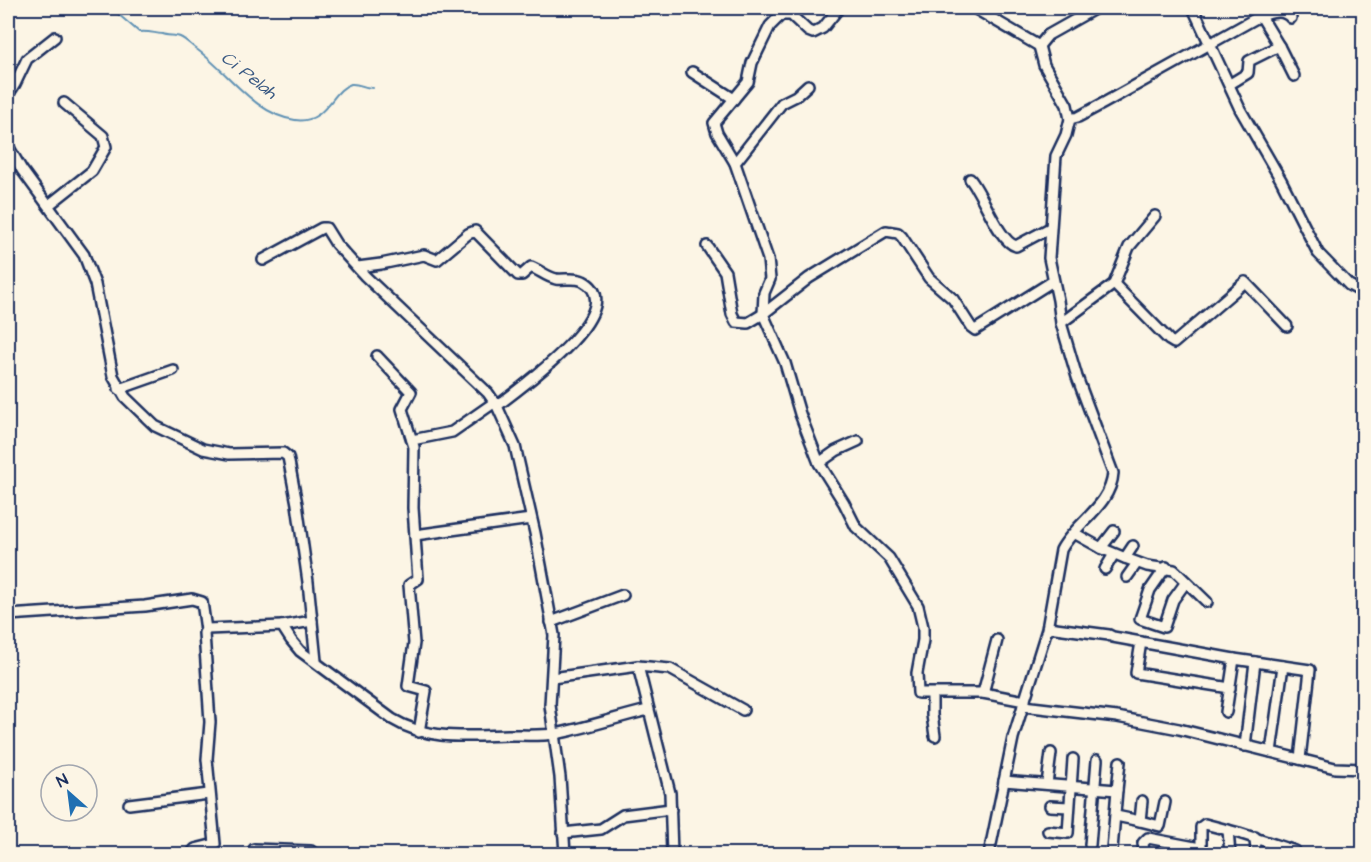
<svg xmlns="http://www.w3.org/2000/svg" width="1371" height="862" viewBox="0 0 1371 862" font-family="'Architects Daughter',sans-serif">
	<rect width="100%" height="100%" fill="#fcf5e5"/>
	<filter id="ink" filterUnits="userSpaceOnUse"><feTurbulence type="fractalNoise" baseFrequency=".0167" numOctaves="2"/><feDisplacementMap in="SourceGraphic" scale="12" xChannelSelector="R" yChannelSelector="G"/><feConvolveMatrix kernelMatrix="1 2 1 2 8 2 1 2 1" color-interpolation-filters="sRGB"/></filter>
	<g filter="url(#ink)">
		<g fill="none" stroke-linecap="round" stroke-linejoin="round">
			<!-- stream -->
			<path stroke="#5f91b4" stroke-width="2" d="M111,8L139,32C148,31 153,33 162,34C167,36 175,35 180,37C185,39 191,45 195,48C228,71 253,114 295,120C326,125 332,89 351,84C358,83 365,88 373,88"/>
			<defs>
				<g id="minor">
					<polyline points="839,8 823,28 813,33 808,31 791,15 781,15 770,26 752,63 748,82 714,123 717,133 735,163 768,259 770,279 764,293 763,314 785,363 800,414 819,463 844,503 856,527 889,558 918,606 923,627 923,640 917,673 918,693 983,693 1025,701"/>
					<polyline points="974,8 1039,46"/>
					<polyline points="1193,8 1240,109 1281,180 1318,253 1349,285 1364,293"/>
					<polyline points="1279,46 1294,76"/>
					<polyline points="692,72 734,99"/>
					<polyline points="1230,84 1248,73 1249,61 1279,46 1256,8"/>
					<polyline points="8,95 15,84 27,59 55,37"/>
					<path d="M1070,119L1078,117L1104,103L1260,16C1272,13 1282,8 1291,18"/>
					<polyline points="8,146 22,170 84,255 95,284 113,376 125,397 155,426 203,449 229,454 283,453 288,457 297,504 308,582 316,661"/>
					<polyline points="735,163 782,103 796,96 808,85"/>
					<path d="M970,179C983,194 999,242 1016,246L1050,228"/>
					<polyline points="49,205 92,171 106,147 103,136 64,103"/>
					<polyline points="707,246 725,272 732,314 736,322 748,323 763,314 809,278 886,231 898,233 902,237 929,278 953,299 971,327 975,330 1053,281"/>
					<polyline points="263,260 322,228 326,228 336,244 365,276 488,393 497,406 515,446 535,533 554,635 550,705 560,777 565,854"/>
					<path d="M358,267L381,264L424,255L437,260L468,234L475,231L518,275H522L531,267C539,270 547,277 556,279C564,280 576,277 583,281C634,308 516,391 497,406"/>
					<polyline points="1114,284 1169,340 1174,343 1245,282 1287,326"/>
					<polyline points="1061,323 1114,284 1129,247 1155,216"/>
					<polyline points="377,356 411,392 402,409 414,447 413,508 418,579 409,585 414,643 408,686 426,691 419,732"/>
					<polyline points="119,389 173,370"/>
					<polyline points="412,440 452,432 495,402"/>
					<polyline points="819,463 836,451 858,441"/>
					<polyline points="1074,533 1101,548 1114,531"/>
					<polyline points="415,535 531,519"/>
					<polyline points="1101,548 1125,558 1133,546"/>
					<polyline points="1125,558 1147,566 1174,570 1207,602"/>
					<polyline points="1166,567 1150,590 1140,619 1164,627 1173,600 1186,582"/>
					<polyline points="1105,569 1114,554"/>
					<polyline points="1127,577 1137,563"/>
					<polyline points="8,615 145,606 192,599 202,602 206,630"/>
					<polyline points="551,622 623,595"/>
					<polyline points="282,626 312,621"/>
					<polyline points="1048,627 1109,635 1113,637 1234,659"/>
					<polyline points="1141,642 1136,673 1230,688"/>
					<polyline points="638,666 670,793 672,854"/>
					<polyline points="552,678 638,666 670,669 743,710"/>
					<polyline points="983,693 997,640"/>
					<polyline points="932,694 932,715 935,736"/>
					<polyline points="1023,706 1117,717 1179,729 1335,768 1364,769"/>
					<polyline points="1226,712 1234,659 1255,662"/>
					<polyline points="1245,746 1255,662 1310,670 1300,759"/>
					<polyline points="1271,752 1283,666"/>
					<polyline points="1004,781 1117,790 1120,762"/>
					<polyline points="1047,784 1051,753"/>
					<polyline points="129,804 209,794"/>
					<polyline points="1050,806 1069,807"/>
					<polyline points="1116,816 1140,821 1142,801"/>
					<polyline points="1140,821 1160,826 1165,802"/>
					<polyline points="1228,830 1230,854"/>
					<polyline points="1048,831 1068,833 1073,759"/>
					<polyline points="563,833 601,829 623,815 671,809"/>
					<polyline points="1255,837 1256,854"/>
					<polyline points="1090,845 1097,760"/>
					<polyline points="254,849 311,851 314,854"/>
					<polyline points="1112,850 1117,790"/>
					<path d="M191,854L195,849L215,844L207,759L210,722L204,633L207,629L282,626L291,640L300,651L392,719C428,741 468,736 508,735C523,735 540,736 555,734C586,728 618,717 648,710"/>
					<path d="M989,854L1013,738L1047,629L1061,550C1075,523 1111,506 1113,473L1077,377L1061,323L1058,300L1049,258L1056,156L1066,135L1070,119L1067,105L1044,65L1039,46L1048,35L1096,8"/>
					<polyline points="1144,854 1143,843 1148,838 1200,848"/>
					<polyline points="1201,854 1201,827 1205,824 1239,833 1295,851"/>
				</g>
			</defs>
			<!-- minor casing -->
			<use href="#minor" stroke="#1b2f5e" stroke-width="14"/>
			<!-- minor -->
			<use href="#minor" stroke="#fcf5e5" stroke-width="9"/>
		</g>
	</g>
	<g text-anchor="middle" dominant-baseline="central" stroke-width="4.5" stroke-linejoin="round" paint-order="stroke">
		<!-- water labels -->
		<g font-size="18" font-style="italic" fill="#385882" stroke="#fcf5e5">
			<text transform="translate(249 75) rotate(38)">Ci Pelah</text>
		</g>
	</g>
	<!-- margin -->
	<rect width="1371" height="862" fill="none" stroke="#fcf5e5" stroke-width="30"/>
	<rect x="15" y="15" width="1341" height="832" fill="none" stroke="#1b2f5e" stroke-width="2" filter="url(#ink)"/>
	<!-- north arrow -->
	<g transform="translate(69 793) rotate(332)"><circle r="28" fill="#fcf5e5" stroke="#a2a6af" stroke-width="1.5"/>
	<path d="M0-4.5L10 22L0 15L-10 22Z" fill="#1f6fb2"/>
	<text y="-9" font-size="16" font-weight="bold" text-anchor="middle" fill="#1b2f5e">N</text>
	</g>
</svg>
